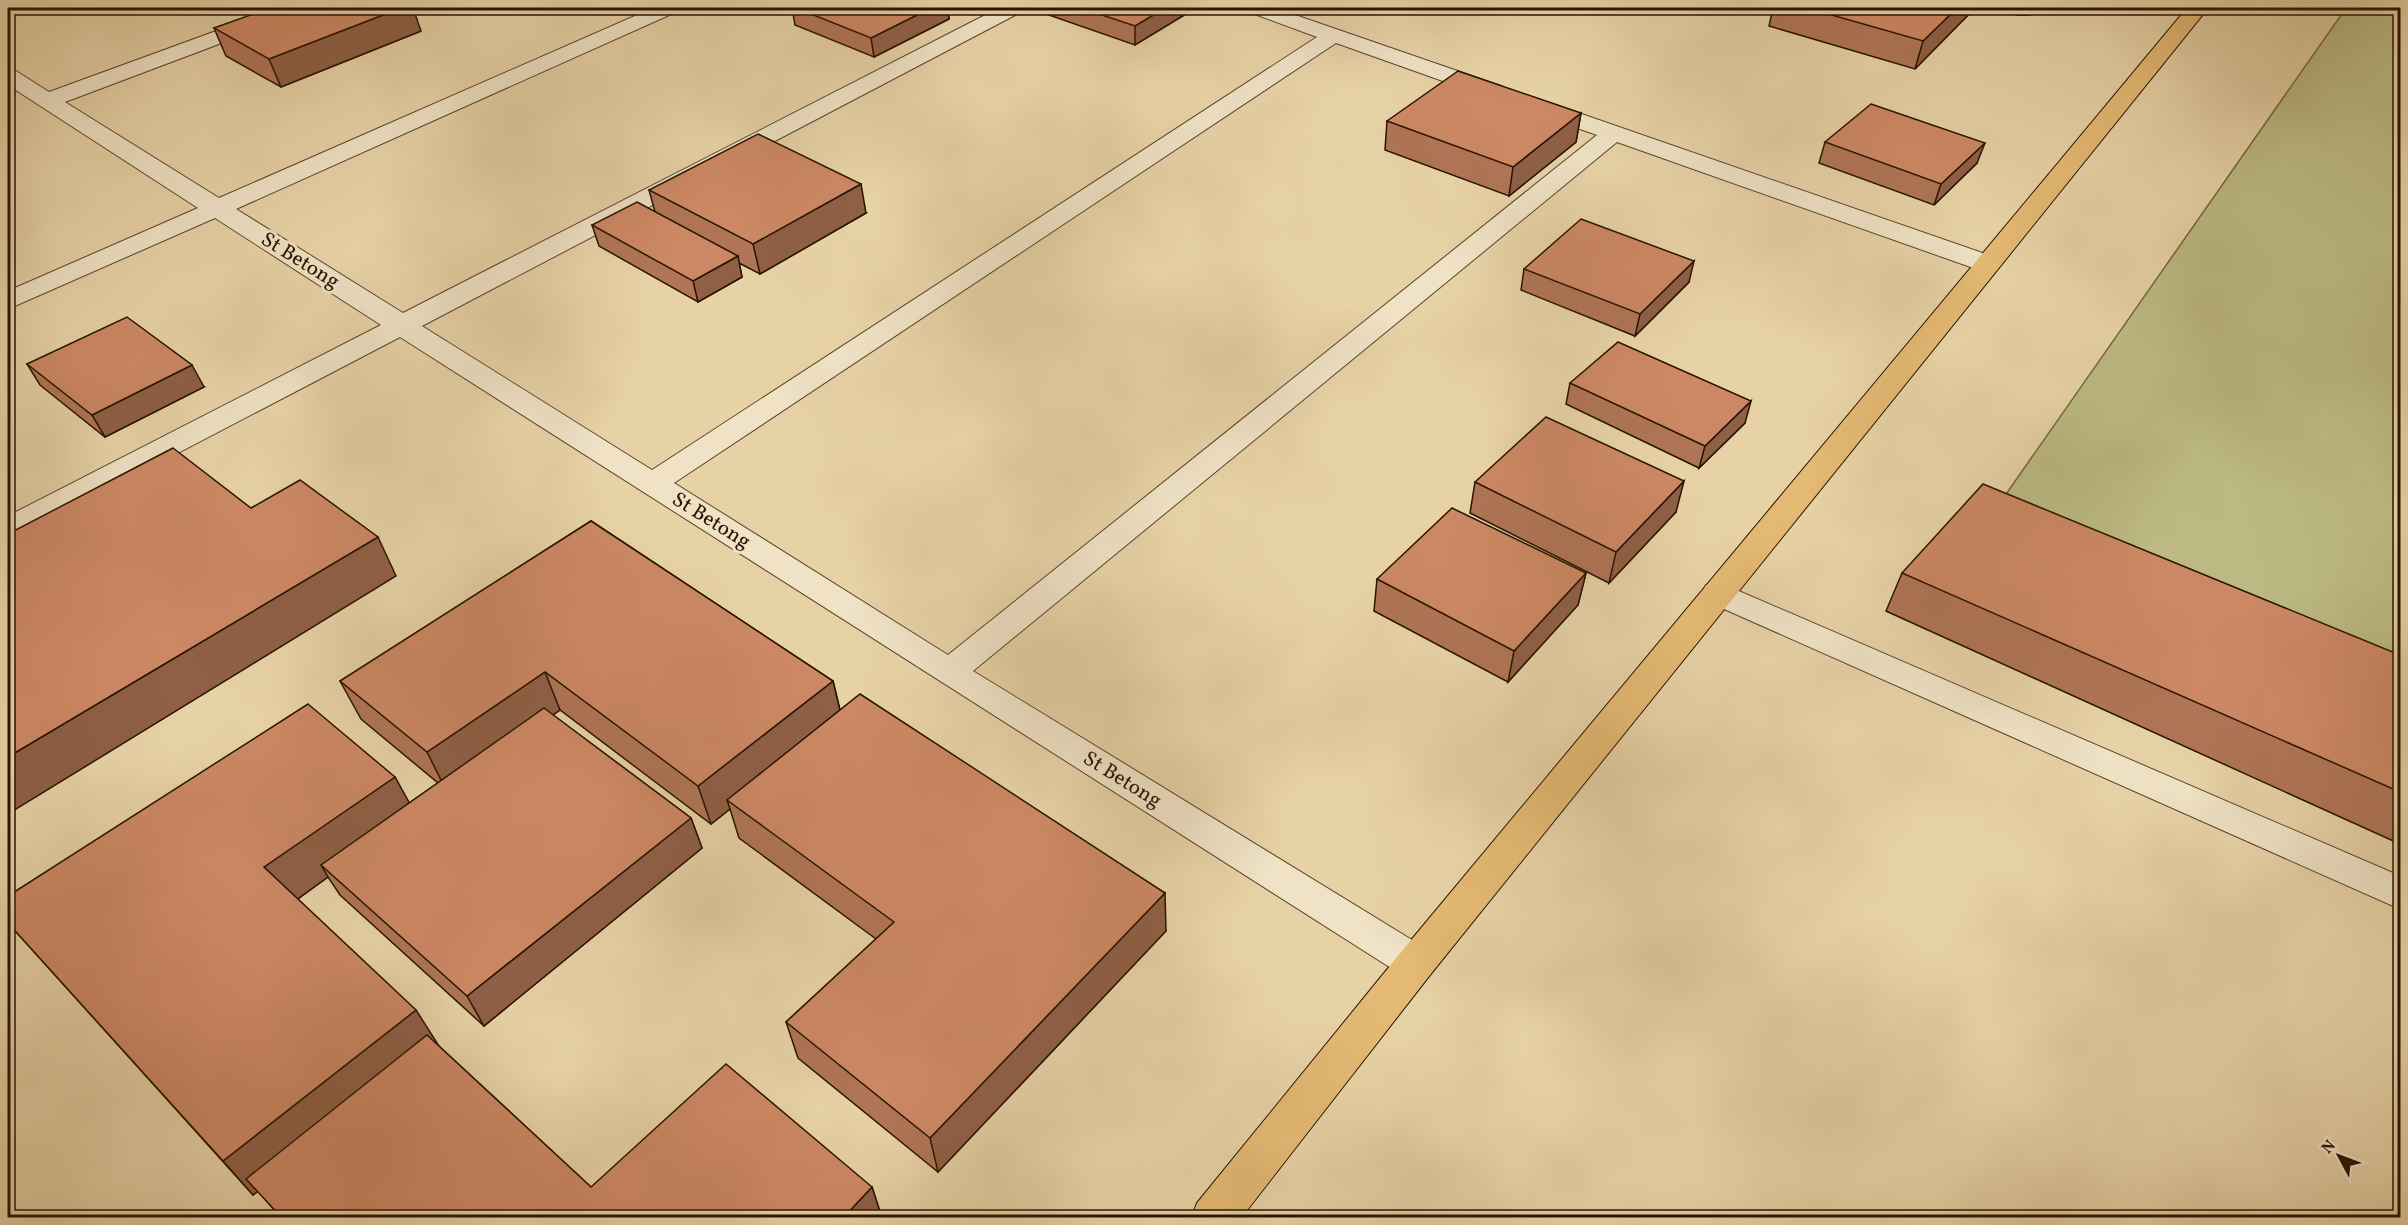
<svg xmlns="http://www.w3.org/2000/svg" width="2408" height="1225" viewBox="0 0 2408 1225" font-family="Vollkorn,serif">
	<rect width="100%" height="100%" fill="#e7d2a6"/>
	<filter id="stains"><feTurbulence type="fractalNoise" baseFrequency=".00333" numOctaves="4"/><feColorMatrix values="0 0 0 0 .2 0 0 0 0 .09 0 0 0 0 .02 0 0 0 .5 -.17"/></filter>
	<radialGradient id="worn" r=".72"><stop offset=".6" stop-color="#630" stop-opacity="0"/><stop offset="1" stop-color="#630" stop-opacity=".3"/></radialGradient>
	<!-- green -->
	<polygon fill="#bcba82" stroke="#726741" stroke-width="1.5" points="2346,8 2400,8 2400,663 2004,497"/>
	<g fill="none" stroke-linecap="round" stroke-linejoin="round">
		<defs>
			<g id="minor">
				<polygon points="279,8 307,8 304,12 65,102 219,198 653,8 679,8 676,12 236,209 403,313 999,8 1024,8 1021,12 422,326 652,470 1317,37 1249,12 1246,8 1275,8 1501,86 1504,91 1501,96 1485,96 1336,43 674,483 948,655 1597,135 1531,112 1528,107 1531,102 1547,102 1997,258 2001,264 1997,270 1988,272 1979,270 1617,142 973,671 1430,951 1436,963 1430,975 1416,980 1402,975 400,337 19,536 8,539 8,516 381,325 215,218 8,309 8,291 198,208 8,85 8,69 16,71 49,92"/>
				<polygon points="2015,8 2035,8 2030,15 2016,15 2012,11"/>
				<polygon points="1718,582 2400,876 2400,909 1706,601 1702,593 1706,585"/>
			</g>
			<polygon id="major" points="2187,8 2208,8 1430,975 1241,1218 1191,1218 1197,1203 1402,951"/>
		</defs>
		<!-- minor casing -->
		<use href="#minor" stroke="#58442a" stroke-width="2"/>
		<!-- major casing -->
		<use href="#major" stroke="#281400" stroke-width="2"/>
		<!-- minor -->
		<use href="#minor" fill="#efe2c5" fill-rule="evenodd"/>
		<!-- major -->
		<use href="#major" fill="#e4b973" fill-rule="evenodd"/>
	</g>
	<!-- wall -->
	<g fill="#af7556" stroke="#281400" stroke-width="1.5">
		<polygon points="792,8 948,8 949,19 874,57 795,25"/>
		<polygon points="1046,8 1194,8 1194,9 1135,45 1046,14"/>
		<polygon points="1773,8 1975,8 1915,69 1769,26"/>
		<polygon points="214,28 421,31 281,87 226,56"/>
		<polygon points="1581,113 1576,142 1509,196 1385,150 1387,121"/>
		<polygon points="1825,142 1977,163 1934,205 1819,163"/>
		<polygon points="649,190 866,213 760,274 739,263 742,277 698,302 599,246 592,225 655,212"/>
		<polygon points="1524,269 1689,282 1635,336 1521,290"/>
		<polygon points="27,364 204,387 105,437 40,385"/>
		<polygon points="1570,383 1745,423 1699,468 1566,404"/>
		<polygon points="1475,482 1676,512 1609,583 1470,513"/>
		<polygon points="591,521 833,681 840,710 1166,931 938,1172 798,1058 786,1022 876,939 739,838 730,809 711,824 560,710 553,715 691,818 702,848 484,1026 340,895 328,877 298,899 439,1046 591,1187 872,1187 882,1218 281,1218 258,1191 253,1195 8,923 395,777 409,803 438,783 361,719 340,681"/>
		<polygon points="1586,573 1578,605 1508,682 1374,611 1377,579"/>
		<polygon points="1902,573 2400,655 2400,844 1886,611"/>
	</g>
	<!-- shaded-wall -->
	<g fill="#8f5f46" stroke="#281400" stroke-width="1.5">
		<polygon points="401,8 413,8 421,31 281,87 269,59"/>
		<polygon points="931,8 948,8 949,19 874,57 871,38"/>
		<polygon points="1165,8 1194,8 1194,9 1135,45 1135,26"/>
		<polygon points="1957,8 1975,8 1915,69 1923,41"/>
		<polygon points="1581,113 1576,142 1509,196 1513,167"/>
		<polygon points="1985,143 1977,163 1934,205 1941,184"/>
		<polygon points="861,184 866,213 760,274 753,244"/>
		<polygon points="738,256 742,277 698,302 693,281"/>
		<polygon points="1694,261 1689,282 1635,336 1640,314"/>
		<polygon points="192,365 204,387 105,437 92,415"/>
		<polygon points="1751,401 1745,423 1699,468 1705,446"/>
		<polygon points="1684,481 1676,512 1609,583 1616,552"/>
		<polygon points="378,537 396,576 8,814 8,757"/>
		<polygon points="1586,573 1578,605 1508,682 1514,651"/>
		<polygon points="545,672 560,710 446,790 427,752"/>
		<polygon points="833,681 842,719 727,800 730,809 711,824 698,786"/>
		<polygon points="395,777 416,815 321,865 328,877 289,905 264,867"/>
		<polygon points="691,818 702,848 484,1026 467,996"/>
		<polygon points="1165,893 1166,931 938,1172 930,1138"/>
		<polygon points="416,1010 439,1046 253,1195 223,1161"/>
		<polygon points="872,1187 882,1218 843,1218"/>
	</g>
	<!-- building -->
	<g fill="#cc8864" stroke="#281400" stroke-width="1.5">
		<polygon points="270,8 401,8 269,59 214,28"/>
		<polygon points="796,8 931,8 871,38"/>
		<polygon points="1081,8 1165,8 1135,26"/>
		<polygon points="1807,8 1957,8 1923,41"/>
		<polygon points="1458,71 1581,113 1513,167 1387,121"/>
		<polygon points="1871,104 1985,143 1941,184 1825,142"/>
		<polygon points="758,134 861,184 753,244 649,190"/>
		<polygon points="637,202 738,256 693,281 592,225"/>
		<polygon points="1581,219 1694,261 1640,314 1524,269"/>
		<polygon points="127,317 192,365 92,415 27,364"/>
		<polygon points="1618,342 1751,401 1705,446 1570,383"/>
		<polygon points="1546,417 1684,481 1616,552 1475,482"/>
		<polygon points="173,448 251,508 300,480 378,537 8,757 8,534"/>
		<polygon points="1983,484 2400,655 2400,792 1902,573"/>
		<polygon points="1452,508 1586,573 1514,651 1377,579"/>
		<polygon points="591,521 833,681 698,786 545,672 427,752 340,681"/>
		<polygon points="860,694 1165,893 930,1138 786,1022 894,922 727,800"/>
		<polygon points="308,704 395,777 264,867 416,1010 223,1161 8,923 8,896"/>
		<polygon points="544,708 691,818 467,996 321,865"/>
		<polygon points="427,1035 591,1187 726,1064 872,1187 843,1218 282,1218 246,1179"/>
	</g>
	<g text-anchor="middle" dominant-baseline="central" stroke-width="6" stroke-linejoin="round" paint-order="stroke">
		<!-- street labels -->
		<g font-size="21" fill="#281400" stroke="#efe2c5">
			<text transform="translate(300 261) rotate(32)">St Betong</text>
			<text transform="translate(711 521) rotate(32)">St Betong</text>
			<text transform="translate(1122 780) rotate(32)">St Betong</text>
		</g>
	</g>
	<!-- margin -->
	<rect width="2408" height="1225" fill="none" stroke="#e7d2a6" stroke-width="30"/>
	<rect x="9" y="9" width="2390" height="1207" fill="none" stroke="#281400" stroke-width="3"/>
	<rect x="15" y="15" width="2378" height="1195" fill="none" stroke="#281400" stroke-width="1.5"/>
	<!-- north arrow -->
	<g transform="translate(2339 1156) rotate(311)" stroke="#efe2c5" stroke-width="4.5" paint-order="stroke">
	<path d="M0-4.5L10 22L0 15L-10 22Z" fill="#281400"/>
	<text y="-9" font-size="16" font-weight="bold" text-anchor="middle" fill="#281400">N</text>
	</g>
	<rect width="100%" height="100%" filter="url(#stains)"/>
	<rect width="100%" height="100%" fill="url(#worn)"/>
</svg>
